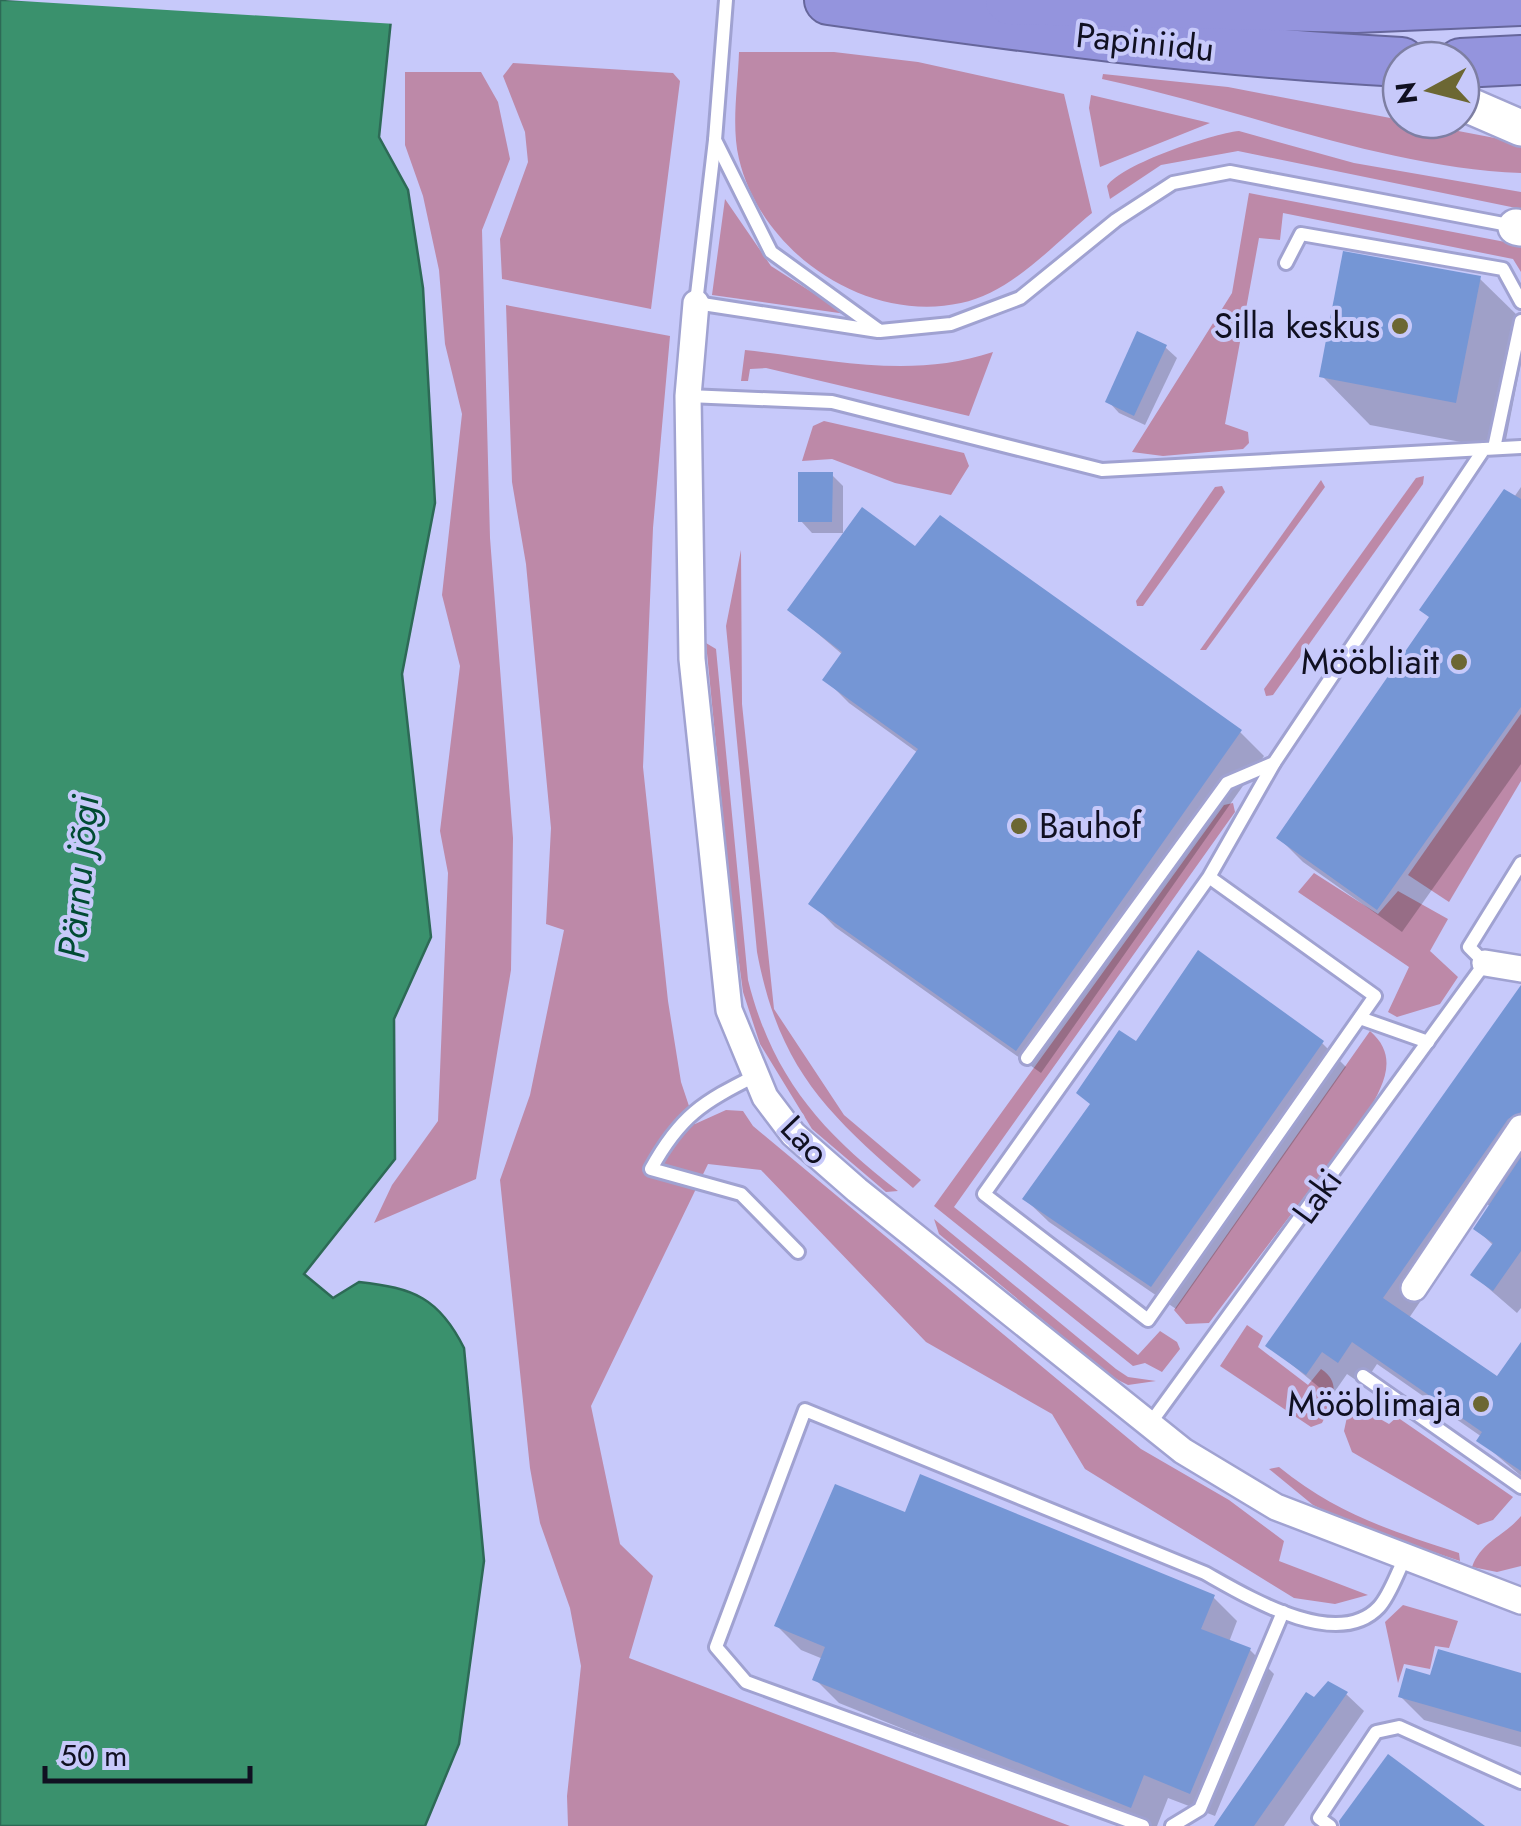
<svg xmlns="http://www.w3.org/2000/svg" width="1521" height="1826" viewBox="0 0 1521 1826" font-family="Jost,sans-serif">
	<rect width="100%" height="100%" fill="#c7c9fa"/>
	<!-- green -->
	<g fill="#bd89a8">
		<path d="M739,52H834L918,62L1064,94L1092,213C1054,244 1011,293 961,303C865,324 761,252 739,159C731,126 738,86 739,52Z"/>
		<polygon points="513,63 673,73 680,81 651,309 502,279 500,239 528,162 525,132 503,76"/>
		<polygon points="405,72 481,72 498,102 510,159 482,230 490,538 513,838 511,970 476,1179 374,1223 392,1185 438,1121 448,873 440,831 460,666 442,595 462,414 445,344 439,270 423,196 405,145"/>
		<path d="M1103,74L1228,87L1521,143V173C1379,167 1240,108 1102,79Z"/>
		<polygon points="1091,95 1210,123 1100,167 1089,108"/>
		<path d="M1239,131L1354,163L1521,192V209L1238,151L1161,165L1110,199L1107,186C1122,164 1211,134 1239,131Z"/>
		<polygon points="1249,193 1521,245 1521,272 1513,259 1283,213 1280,240 1259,238 1225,424 1248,432 1249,443 1243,449 1163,456 1132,452 1232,293"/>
		<polygon points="725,199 771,266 846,314 712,295"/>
		<polygon points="506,305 670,336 653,528 643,767 668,1001 681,1082 695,1124 726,1110 743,1111 753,1126 1141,1449 1229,1500 1284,1541 1279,1561 1368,1595 1335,1604 1294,1598 1085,1469 1052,1414 926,1342 761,1170 708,1164 591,1406 620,1544 653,1576 629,1658 1070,1826 568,1826 567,1796 581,1666 570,1608 540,1523 530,1468 500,1180 530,1095 564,930 546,924 551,828 526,564 512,482"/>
		<path d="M745,350C831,359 909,380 993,352L969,416L766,368L750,369L748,381H741Z"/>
		<polygon points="824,421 964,453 969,466 951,495 895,483 832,459 802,461 813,426"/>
		<polygon points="1424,476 1423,484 1273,695 1266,696 1264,689 1416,478"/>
		<polygon points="1321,480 1325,487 1206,650 1200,650"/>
		<polygon points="1222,486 1225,492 1143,606 1137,606 1136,601 1215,487"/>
		<path d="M741,550L742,704L774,1009L844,1115L921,1180L913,1188C826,1113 779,1068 757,952L726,626Z"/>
		<path d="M706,643L716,649L748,980C772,1076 821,1132 898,1191L886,1192L812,1129L760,1044L743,992L733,918Z"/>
		<polygon points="1521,714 1521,781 1449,902 1408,875"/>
		<polygon points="1233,803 1235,812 954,1207 1138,1355 1160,1331 1177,1342 1180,1349 1162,1372 1145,1363 1133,1366 934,1206 1224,805"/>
		<polygon points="1314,873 1378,914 1398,891 1448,919 1430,951 1458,977 1440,1004 1397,1017 1388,1012 1409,967 1298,892"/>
		<path d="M1370,1031C1400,1057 1383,1085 1367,1114L1209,1323L1186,1324L1174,1310Z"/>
		<polygon points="934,1219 1116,1369 1128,1377 1156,1381 1128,1385 1112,1377 939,1234"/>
		<path d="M1247,1325L1263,1336L1258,1347L1308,1385L1321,1369C1343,1383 1332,1404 1322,1423L1311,1427L1220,1366Z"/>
		<polygon points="1359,1407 1389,1424 1397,1417 1513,1497 1493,1520 1478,1525 1352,1452 1344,1431 1347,1417"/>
		<path d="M1279,1467C1337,1514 1389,1530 1459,1553L1460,1561L1356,1526L1313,1505L1269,1469Z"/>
		<path d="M1521,1516V1566L1497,1572L1472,1567C1482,1540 1504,1537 1521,1516Z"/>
		<polygon points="1403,1605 1458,1621 1449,1648 1435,1646 1430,1669 1404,1664 1398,1683 1385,1622"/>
	</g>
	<!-- water -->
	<path fill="#3a916d" stroke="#2d6a56" stroke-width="2.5" d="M0,0H393L379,137L408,190L423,288L435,503L402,674L431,937L394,1019L395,1159L304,1274L333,1298L359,1282C414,1288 439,1298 464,1348L484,1561L459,1744L425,1826H0Z"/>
	<!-- pier -->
	<polygon fill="#c7c9fa" points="5,0 398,0 396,24"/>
	<!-- shadow -->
	<g fill="#0003">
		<polygon points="1479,278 1521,319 1521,362 1504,450 1370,425 1322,376"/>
		<polygon points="1165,347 1177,358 1145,425 1119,413 1108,401"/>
		<polygon points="832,475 843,486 843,533 812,533 801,521"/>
		<polygon points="1521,487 1521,764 1402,932 1303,862 1279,838"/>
		<polygon points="916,549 1240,732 1264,756 1041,1073 835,927 812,903 918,753 849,703 825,679 843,655 790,610"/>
		<polygon points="1521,1011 1521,1308 1517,1313 1473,1275 1494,1246 1476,1229 1491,1207 1487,1204 1409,1318 1498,1380 1521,1346 1521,1476 1479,1440 1482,1437 1377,1364 1363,1385 1347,1374 1331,1397 1268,1345"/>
		<polygon points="1322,1043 1346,1067 1176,1309 1049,1222 1025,1199"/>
		<polygon points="907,1515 1213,1597 1237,1621 1229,1642 1250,1650 1274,1674 1215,1816 1168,1798 1157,1826 1144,1826 839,1703 815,1679 823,1659 801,1650 777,1626"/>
		<polygon points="1521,1675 1521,1747 1424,1720 1400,1696 1432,1678"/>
		<polygon points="1346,1694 1364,1711 1284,1826 1217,1826 1315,1701"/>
	</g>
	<!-- building -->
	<g fill="#7596d5">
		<polygon points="1343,251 1481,276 1456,403 1319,377"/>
		<polygon points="1137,331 1167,345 1134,416 1105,402"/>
		<polygon points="798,472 833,472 832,522 798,522"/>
		<polygon points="1504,489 1521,499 1521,707 1377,910 1276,838 1429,617 1419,610"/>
		<polygon points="862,507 915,546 940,515 1242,730 1016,1051 808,904 918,749 822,680 842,652 787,610"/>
		<polygon points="1198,950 1324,1041 1151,1287 1022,1199 1090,1104 1076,1093 1119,1030 1136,1041"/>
		<polygon points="1521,985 1521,1112 1508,1119 1383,1298 1497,1376 1521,1342 1521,1471 1476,1441 1482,1432 1352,1342 1338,1363 1322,1352 1306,1375 1265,1346"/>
		<polygon points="1521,1157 1521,1251 1493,1291 1470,1275 1493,1243 1473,1229"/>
		<polygon points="920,1474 1215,1595 1201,1629 1251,1648 1190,1794 1144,1775 1131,1808 812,1680 825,1647 774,1626 835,1484 905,1512"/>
		<polygon points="1438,1649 1521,1673 1521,1732 1398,1697 1406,1668 1430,1675"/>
		<polygon points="1328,1681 1348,1692 1254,1826 1214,1826 1306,1692 1314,1697"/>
		<polygon points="1388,1754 1485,1826 1340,1826 1339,1821"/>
	</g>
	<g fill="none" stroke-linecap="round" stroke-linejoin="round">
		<defs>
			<g id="lane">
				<polyline points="726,0 715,140 771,252 880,331 951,324 1020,298 1116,220 1173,183 1230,172 1514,226"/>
				<polyline points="715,140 696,303 878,331"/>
				<polyline points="1286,263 1301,234 1503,269 1521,302"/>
				<polyline points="688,396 832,402 1102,470 1484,449"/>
				<polyline points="1494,448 1521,321"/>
				<polyline points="1209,877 1375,996 1148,1320 984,1194 1209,877 1274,763"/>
				<polyline points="1360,1018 1428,1042"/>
				<polyline points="1027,1058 1227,783 1274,763 1484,449 1521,447"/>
				<path d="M755,1076C703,1102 680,1116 651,1169L741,1194L798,1252"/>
				<polyline points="1363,1376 1521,1487"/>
				<polyline points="1149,1425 1485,963 1469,947 1521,863"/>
				<path d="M1143,1826L746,1682L716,1647L805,1410L1205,1573C1246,1596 1337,1652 1379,1607C1390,1595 1397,1573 1405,1558"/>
				<polyline points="1172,1826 1200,1809 1283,1612"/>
				<polyline points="1330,1826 1319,1818 1376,1732 1399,1727 1521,1782"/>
			</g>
			<g id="street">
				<polyline points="696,303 688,396 692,659 729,1010 765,1097 793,1134 857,1190 1183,1451 1276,1507 1521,1601"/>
				<polyline points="1485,963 1521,969"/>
				<polyline points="1414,1288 1521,1128"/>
			</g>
			<g id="secondary">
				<polyline points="1461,102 1521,128"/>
				<polyline points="1516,227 1521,228"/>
			</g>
			<g id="highway">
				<path d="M829,0C1019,27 1209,52 1401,62"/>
				<polyline points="1010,0 1356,8 1521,1"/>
				<polyline points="1461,63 1521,60"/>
			</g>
		</defs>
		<!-- lane casing -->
		<use href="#lane" stroke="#a0a2d1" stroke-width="18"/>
		<!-- street casing -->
		<use href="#street" stroke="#a0a2d1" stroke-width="30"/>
		<!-- secondary casing -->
		<use href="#secondary" stroke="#a0a2d1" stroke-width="40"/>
		<!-- highway casing -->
		<use href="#highway" stroke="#66669b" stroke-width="52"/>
		<!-- lane -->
		<use href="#lane" stroke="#fff" stroke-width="12"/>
		<!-- street -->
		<use href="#street" stroke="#fff" stroke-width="25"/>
		<!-- secondary -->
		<use href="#secondary" stroke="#fff" stroke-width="35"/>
		<!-- highway -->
		<use href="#highway" stroke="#9494dd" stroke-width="48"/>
	</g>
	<!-- markers -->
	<g fill="#6c6733" stroke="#c7c9fa" stroke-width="4">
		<circle cx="1400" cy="326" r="10"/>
		<circle cx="1459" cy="662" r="10"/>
		<circle cx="1019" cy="826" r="10"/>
		<circle cx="1481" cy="1404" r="10"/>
	</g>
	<g text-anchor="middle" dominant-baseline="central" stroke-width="8" stroke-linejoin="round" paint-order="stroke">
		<!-- street labels -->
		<g font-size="35" fill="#101021" stroke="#c7c9fa">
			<text transform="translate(1145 42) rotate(6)">Papiniidu</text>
			<text transform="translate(805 1140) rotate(46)">Lao</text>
			<text transform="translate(1317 1196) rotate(-54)">Laki</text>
		</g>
		<!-- poi labels -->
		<g font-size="35" fill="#101021" stroke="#c7c9fa" text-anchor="end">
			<text x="1380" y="326">Silla keskus</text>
			<text x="1439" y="662">Mööbliait</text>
			<text x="1039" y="826" text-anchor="start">Bauhof</text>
			<text x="1461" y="1404">Mööblimaja</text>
		</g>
		<!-- water labels -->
		<g font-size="38" font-style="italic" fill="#014b33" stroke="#c7c9fa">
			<text transform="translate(78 877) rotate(-85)">Pärnu jõgi</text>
		</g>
	</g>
	<!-- north arrow -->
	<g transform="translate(1431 90) rotate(263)"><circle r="48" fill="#c7c9fa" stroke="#7e7fa3" stroke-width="2.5"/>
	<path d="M0-8L18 38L0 25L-18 38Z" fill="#6c6733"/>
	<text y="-15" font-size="28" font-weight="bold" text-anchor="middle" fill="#101021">N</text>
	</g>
	<!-- scale -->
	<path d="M45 1766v15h205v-15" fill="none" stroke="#101021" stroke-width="5"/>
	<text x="60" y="1766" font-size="30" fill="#101021" stroke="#c7c9fa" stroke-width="8" paint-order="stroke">50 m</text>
</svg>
